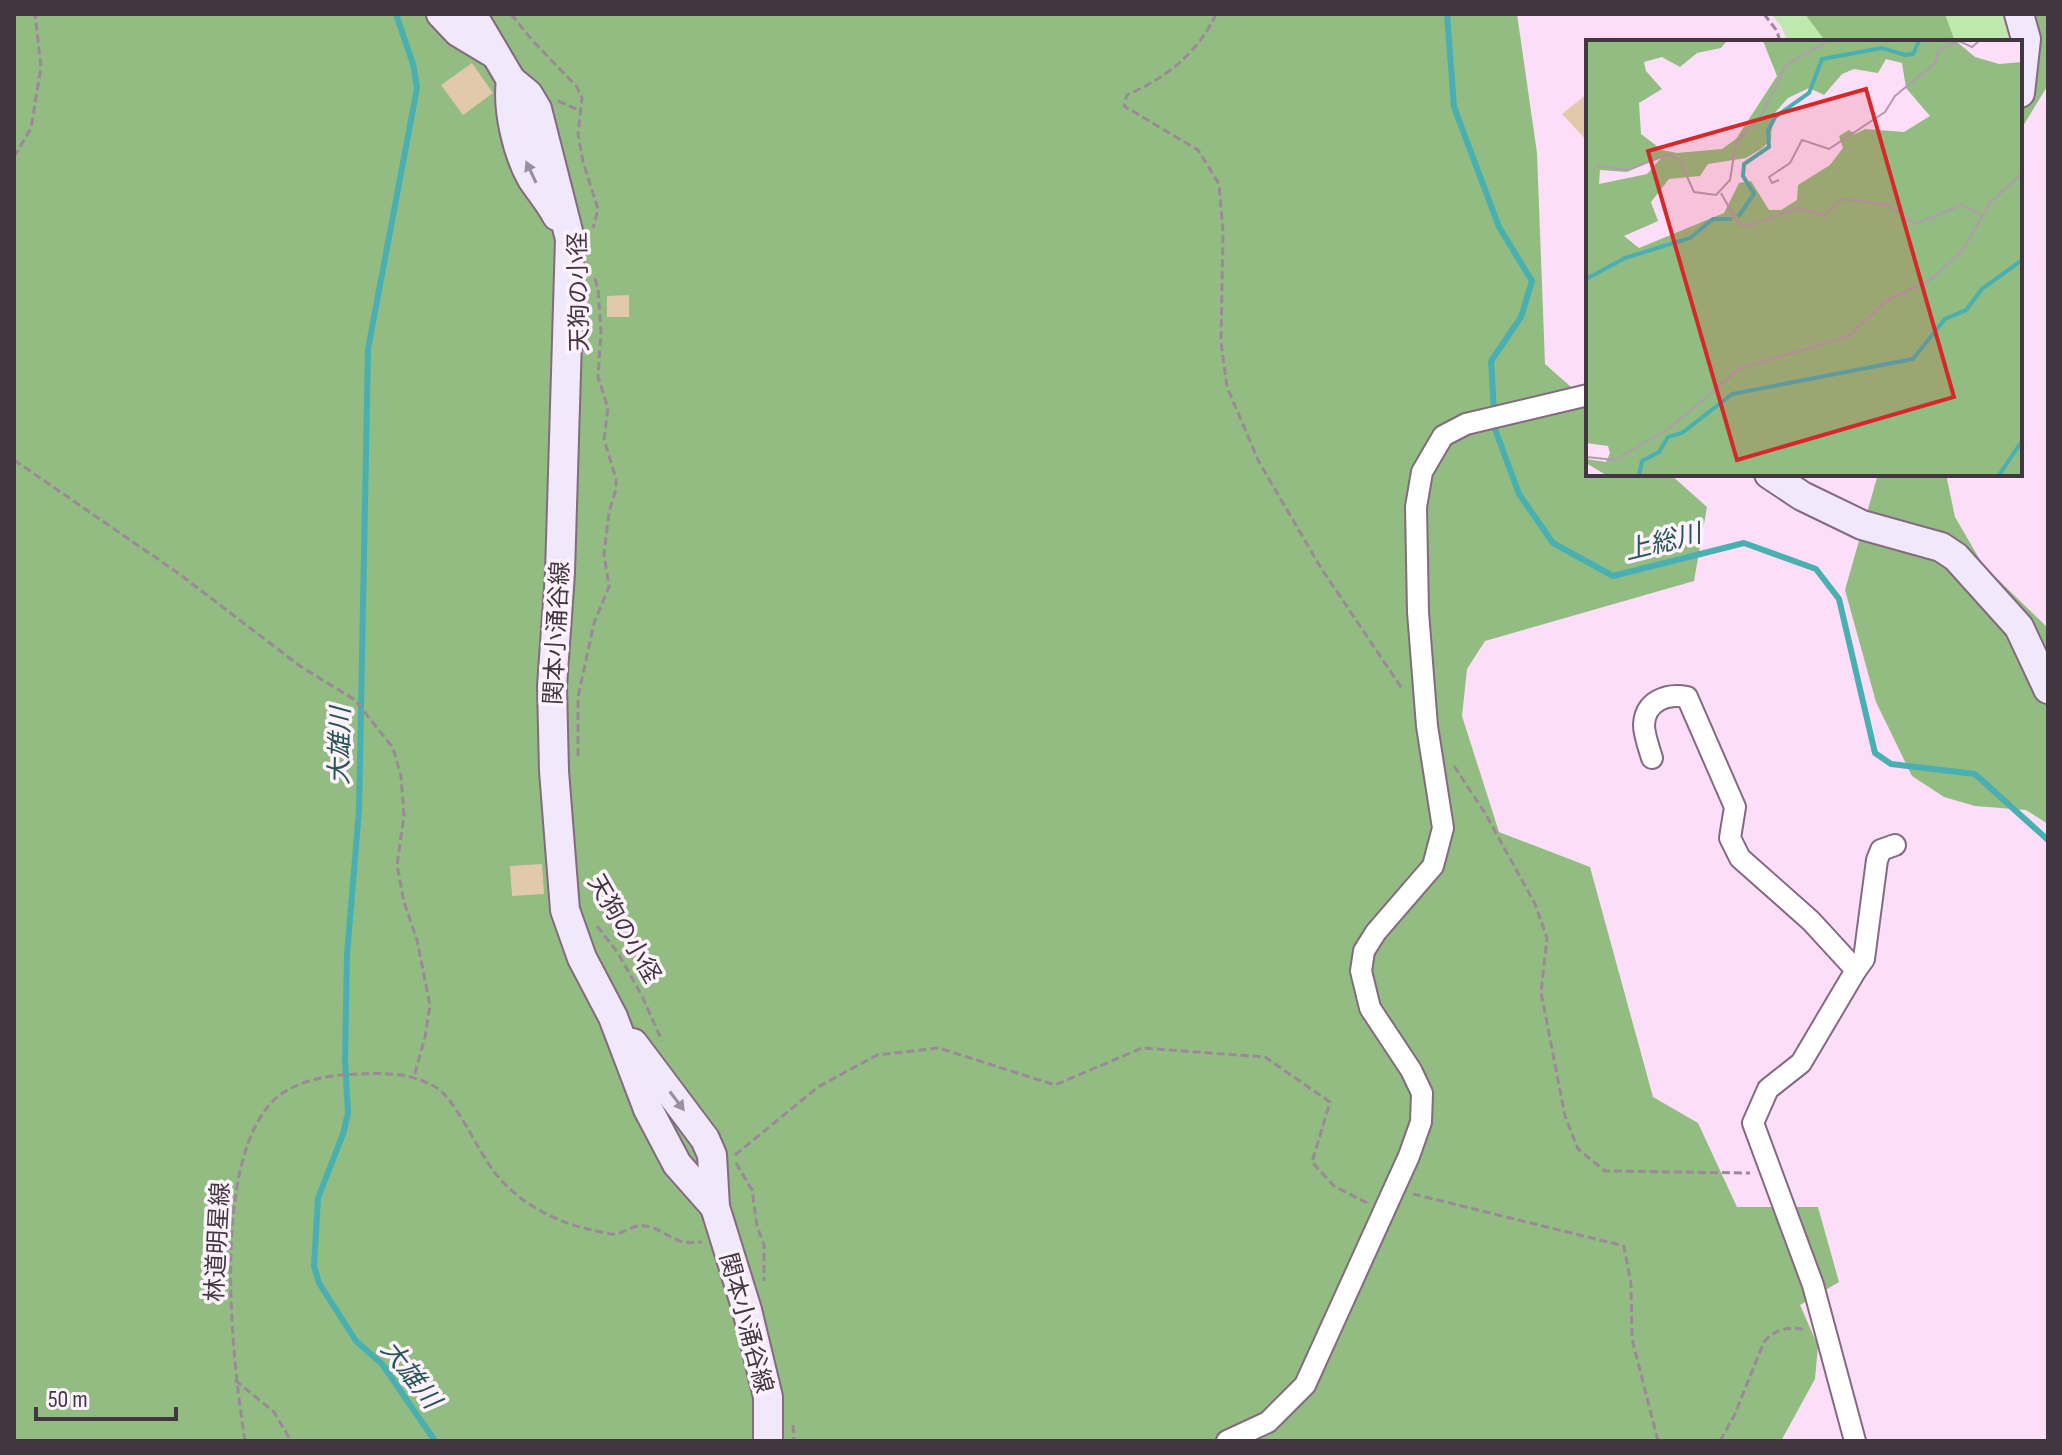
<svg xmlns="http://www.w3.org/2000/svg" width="2062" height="1455" viewBox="0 0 2062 1455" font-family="'Sofia Sans Condensed','Noto Sans JP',sans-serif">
	<rect width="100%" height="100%" fill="#fddef9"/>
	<!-- green -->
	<polygon fill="#bfe8af" points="1771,14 2008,14 2013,42 1788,42 1781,26"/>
	<!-- forest -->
	<g fill="#92bc81">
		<polygon points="14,14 1517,14 1537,153 1545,364 1588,402 1588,474 1670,474 1707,507 1694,581 1485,641 1467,669 1462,716 1499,832 1590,867 1653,1097 1698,1123 1737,1207 1818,1207 1839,1282 1800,1305 1818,1346 1815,1379 1781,1441 14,1441"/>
		<polygon points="1805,14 1945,14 1955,42 1826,42"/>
		<polygon points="2008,14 2048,14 2048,85 2020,131 2020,42"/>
		<polygon points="1878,474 1946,474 1955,517 1983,565 2048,628 2048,824 2026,810 1975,806 1944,797 1912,776 1876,702 1845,590"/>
	</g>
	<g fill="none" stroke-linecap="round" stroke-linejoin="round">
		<!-- stream -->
		<g stroke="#49b0b2" stroke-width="6">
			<polyline points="396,14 413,64 417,88 368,349 359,810 347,955 345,1060 348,1113 343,1134 318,1198 314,1266 319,1283 356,1341 382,1364 435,1441"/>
			<polyline points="1447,14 1454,107 1499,227 1532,281 1521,317 1491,361 1495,429 1519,494 1553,543 1613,576 1744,543 1816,569 1839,599 1875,753 1891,764 1975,774 2048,840"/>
		</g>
	</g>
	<!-- building -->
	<g fill="#e3c9ac">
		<polygon points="472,63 493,93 463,115 441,85"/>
		<polygon points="1588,93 1588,142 1562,114"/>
		<polygon points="629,295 629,317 607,317 607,296"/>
		<polygon points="542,864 544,894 512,896 510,866"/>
	</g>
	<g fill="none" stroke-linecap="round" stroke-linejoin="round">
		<defs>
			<g id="street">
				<path d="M1652,758C1649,748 1644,735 1644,725C1645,701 1667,693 1687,697L1735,807L1730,838L1740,858L1811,921L1856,970L1801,1063L1768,1089L1753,1123L1813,1285L1855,1441"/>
				<polyline points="1856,970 1864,959 1877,860 1881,850 1895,845"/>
				<polyline points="1227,1441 1268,1422 1305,1385 1409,1156 1421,1122 1422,1093 1411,1070 1370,1008 1361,971 1364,951 1376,932 1433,866 1443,828 1427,726 1418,612 1416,507 1422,472 1443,436 1466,424 1588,395"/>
			</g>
			<g id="secondary">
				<polyline points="441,14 458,32 493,53"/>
				<polyline points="472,14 511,80 528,94 537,109 570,239 560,573 552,686 554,771 565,910 582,958 613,1017 648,1109 677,1164 715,1207"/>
				<polyline points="2019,14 2026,39 2020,93"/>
				<path d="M511,80C507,109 517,153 532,179C540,191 550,203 557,216"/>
				<polyline points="1769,474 1802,496 1862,525 1941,547 1956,557 2019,627 2048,689"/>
				<polyline points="633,1043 705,1139 712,1155 715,1207 747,1310 768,1397 768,1441"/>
			</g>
		</defs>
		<!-- street casing -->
		<use href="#street" stroke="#846981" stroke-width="24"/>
		<!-- secondary casing -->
		<use href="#secondary" stroke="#846981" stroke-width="32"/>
		<!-- path -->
		<g stroke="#9d889a" stroke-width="3" stroke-dasharray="8 4" stroke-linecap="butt">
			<polyline points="511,14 532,40 577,87 582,98 578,134 583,162 598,209 593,228"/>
			<path d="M1216,14C1198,53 1166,78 1127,95L1124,106L1198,150L1219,184L1223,232L1221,342L1227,387L1259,462L1321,568L1403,690"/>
			<polyline points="1764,14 1777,31 1780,42"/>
			<polyline points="558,101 581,111"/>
			<polyline points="14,157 31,128 41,67 35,14"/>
			<polyline points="14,460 178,573 300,666 355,700 393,748 401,776 404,816 397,865 404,902 417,940 430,1005 425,1037 414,1077"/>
			<polyline points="578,756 578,697 594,623 609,587 604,554 609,512 616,489 616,479 604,439 608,408 598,377 601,332 598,289 594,275"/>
			<polyline points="1454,766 1485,813 1535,904 1547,938 1541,992 1565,1116 1578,1149 1605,1171 1750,1173"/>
			<polyline points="597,926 618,953 642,996 662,1041"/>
			<polyline points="735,1155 818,1087 877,1055 939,1048 1055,1085 1142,1048 1265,1057 1330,1102 1312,1162 1334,1186 1367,1203"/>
			<polyline points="736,1163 752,1190 757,1226 764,1245 764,1281"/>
			<polyline points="1413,1194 1624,1246 1631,1284 1632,1339 1658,1441"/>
			<polyline points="235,1380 274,1412 291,1441"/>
			<polyline points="793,1425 794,1441"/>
			<path d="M245,1441C232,1360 210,1160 275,1099C293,1083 319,1077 342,1075C375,1073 408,1070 437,1088C455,1100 475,1144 488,1163C511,1199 551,1221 592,1230C599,1231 609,1235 616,1234C626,1232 634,1224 645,1226C658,1227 670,1239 684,1242C689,1243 696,1242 702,1242"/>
			<path d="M1720,1441L1734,1416L1764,1342C1776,1328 1789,1326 1806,1330"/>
		</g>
		<!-- street -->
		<use href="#street" stroke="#fff" stroke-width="20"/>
		<!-- secondary -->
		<use href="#secondary" stroke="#f1e8fb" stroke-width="28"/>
	</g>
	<!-- one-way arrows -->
	<defs><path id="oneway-solid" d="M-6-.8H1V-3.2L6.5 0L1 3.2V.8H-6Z" transform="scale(2)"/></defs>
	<g fill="#9a8f9e">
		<use href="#oneway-solid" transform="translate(531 172) rotate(-115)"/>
		<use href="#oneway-solid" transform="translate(677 1101) rotate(53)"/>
	</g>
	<g text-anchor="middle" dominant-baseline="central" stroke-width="7" stroke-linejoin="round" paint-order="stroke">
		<!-- street labels -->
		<g font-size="24" fill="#423640" stroke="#fef2fd">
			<text transform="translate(579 292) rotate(-91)">天狗の小径</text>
			<text transform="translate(557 633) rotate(-87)">関本小涌谷線</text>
			<text transform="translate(624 929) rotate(60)">天狗の小径</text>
			<text transform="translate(218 1242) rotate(-87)">林道明星線</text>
			<text transform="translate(746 1323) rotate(75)">関本小涌谷線</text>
		</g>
		<!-- water labels -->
		<g font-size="26" font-style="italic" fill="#285656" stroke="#fef2fd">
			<text transform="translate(1663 543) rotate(-14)">上総川</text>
			<text transform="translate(341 746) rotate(-89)">大雄川</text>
			<text transform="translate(410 1375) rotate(52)">大雄川</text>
		</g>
	</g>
	<!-- overview -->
	<g transform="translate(1586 40)">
		<rect width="436" height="436" fill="#fddef9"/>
		<path d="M0,1H141L135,8L111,13L94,27L76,17L58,22L60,31L76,49L53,63L55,94L76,110L91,113L136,109L150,99L191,36L177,1H370L389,17L413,24L436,22V435H20L0,423V419L20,422L24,413L22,406L0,403ZM300,19L316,23L320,48L344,76L318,92L279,89L269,94L263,90L253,96L257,108L244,125L212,145L211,160L195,170H183L165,141L153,143L138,173L53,208L38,196L72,181L65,162L83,139L114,136L122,124L160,118L175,109L185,100L186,76L202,58L223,48L238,55L256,34L268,29L292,33ZM77,116L61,134L13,144L14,130L41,132Z" fill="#92bc81" fill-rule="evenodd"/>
		<path fill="none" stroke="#49b0b2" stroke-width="4" d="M152,177L168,154L157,136L158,124L183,107L182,91L189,77L223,53L236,19L296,8L319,15L327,14L333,1M0,239L39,218L104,198L127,179H146M53,435L56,421L73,412L82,397L96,393L146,354L327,319L359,279L380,270L396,249L436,220M413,435L436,401"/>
		<path fill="none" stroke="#b29baf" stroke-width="2" d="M10,126L42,130L83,114L94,121L108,152L130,155L144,140L150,103L177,73L200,25L243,1M193,140L186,143L183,137L204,123L216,100L243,109L299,72L309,56L349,23L353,10L373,1L386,7L393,1M135,153L151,182L160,187L213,168L238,175L257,159L302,165L329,184L376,165L396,175M298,262L343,241L376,211L404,163L436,133M85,387L153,329L263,296L300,261M0,417L29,420L85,387"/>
		<path fill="#d62828" fill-opacity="0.15" stroke="#d62828" stroke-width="4" d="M280,49L368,357L151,420L62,111Z"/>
		<rect width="436" height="436" fill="none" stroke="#423640" stroke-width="4"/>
	</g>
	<!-- border -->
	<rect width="2062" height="1455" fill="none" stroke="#423640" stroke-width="32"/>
	<!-- scale -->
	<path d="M36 1407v12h140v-12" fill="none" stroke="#423640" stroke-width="4"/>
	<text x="48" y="1407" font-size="24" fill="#423640" stroke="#fef2fd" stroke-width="6" paint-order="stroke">50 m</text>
</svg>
